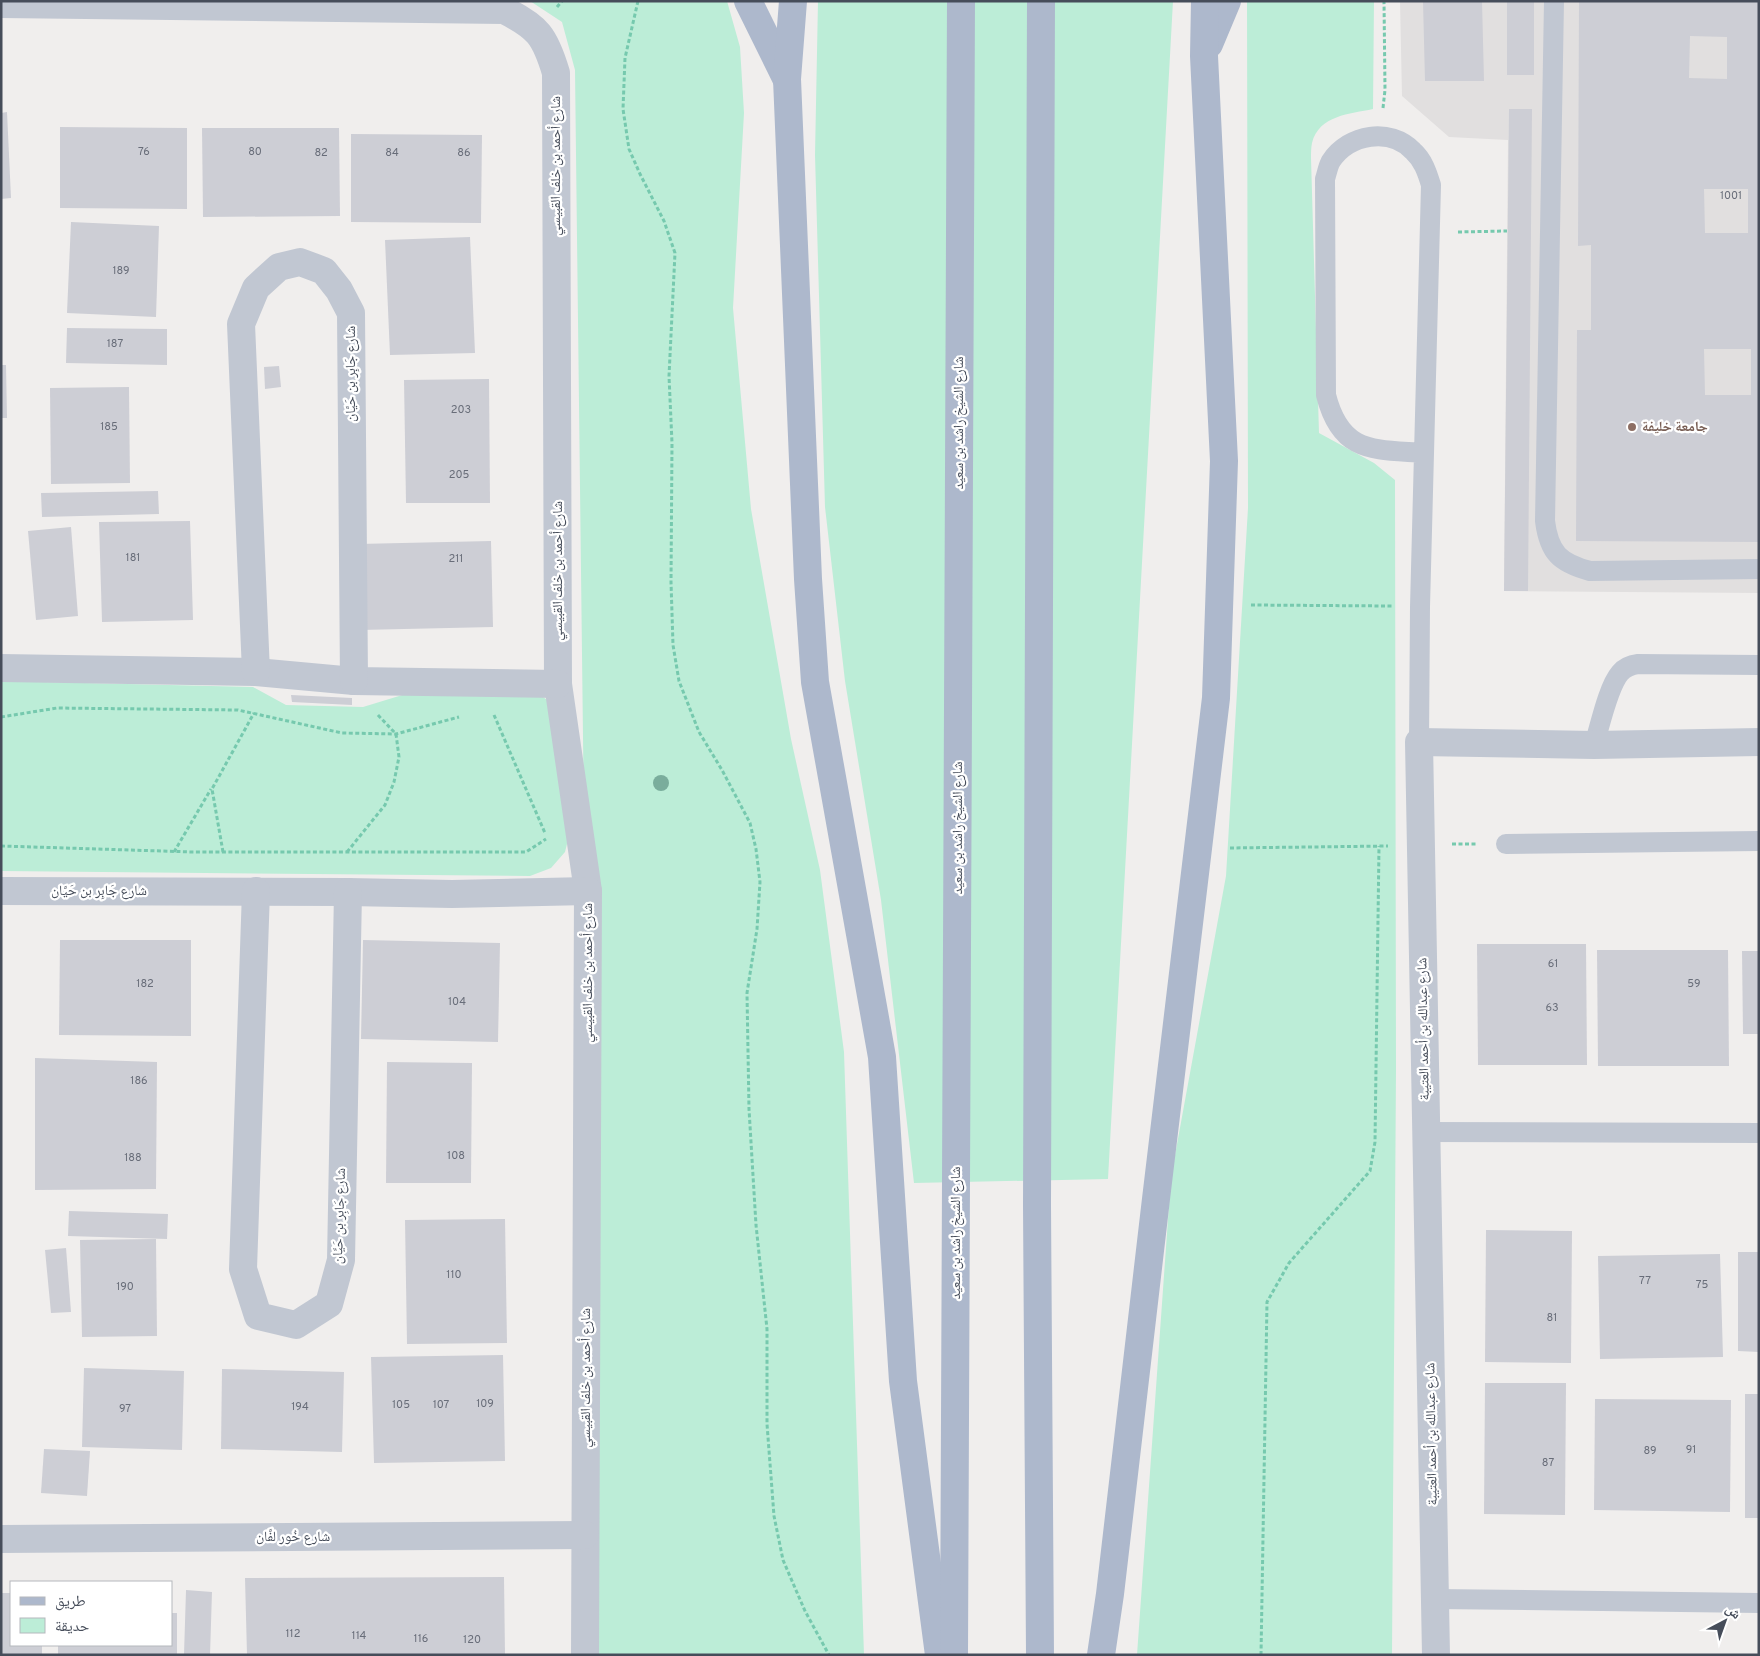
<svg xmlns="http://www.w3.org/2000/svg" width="1760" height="1656" viewBox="0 0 1760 1656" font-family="Overpass,'Noto Naskh Arabic',sans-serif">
	<rect width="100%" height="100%" fill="#f0eeed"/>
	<!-- education -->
	<polygon fill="#e1dfdf" points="1400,1 1759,1 1759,593 1504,591 1508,140 1449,137 1402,96"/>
	<!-- green -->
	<g fill="#bcedd7">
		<polygon points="530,1 727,1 740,47 744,113 733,308 751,509 791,739 820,870 844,1052 864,1655 594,1655 575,70 562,22"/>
		<polygon points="818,1 1173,1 1108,1179 914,1183 881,900 845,681 825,507 815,155"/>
		<path d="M1247,1H1374L1373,109C1350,114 1319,115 1312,143C1311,148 1311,153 1311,158L1319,433L1374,463L1395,480L1396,1070L1392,1655H1137L1171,1177L1226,876L1248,508Z"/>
		<polygon points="1,681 253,687 286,705 363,707 422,689 543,697 557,707 571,828 565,852 551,868 530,876 1,871"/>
	</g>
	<!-- building -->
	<g fill="#cdced5" fill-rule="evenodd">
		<polygon points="1423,1 1482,1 1484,81 1425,81"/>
		<rect x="1507" y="1" width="27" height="74"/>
		<path d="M1579,1H1759V542L1576,541L1577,330H1591V245L1578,246ZM1690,36L1727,37V79L1689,78ZM1704,189H1748V233H1705ZM1704,349H1751V395H1705Z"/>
		<polygon points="1509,109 1532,109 1528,591 1504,591"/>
		<polygon points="7,112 11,198 1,199 1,113"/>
		<polygon points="60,127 187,128 187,209 60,208"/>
		<polygon points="202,128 339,128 340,216 203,217"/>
		<polygon points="351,134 482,135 481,223 351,222"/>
		<polygon points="71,222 159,226 156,317 67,313"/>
		<polygon points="470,237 475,353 390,355 385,240"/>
		<polygon points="67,328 167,329 167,365 66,363"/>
		<polygon points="1,365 6,365 7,418 1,418"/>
		<polygon points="279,366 281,387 265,389 264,367"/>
		<polygon points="489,379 490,503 406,503 404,380"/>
		<polygon points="129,387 130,483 51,484 50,388"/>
		<polygon points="158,491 159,514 42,517 41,493"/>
		<polygon points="190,521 193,620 102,622 99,522"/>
		<polygon points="71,527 78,616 36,620 28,531"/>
		<polygon points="491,541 493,627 360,630 358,544"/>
		<polygon points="291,695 352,698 352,705 292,702"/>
		<polygon points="60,940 191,940 191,1036 59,1035"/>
		<polygon points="363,940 500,943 498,1042 361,1039"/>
		<polygon points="1477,944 1586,944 1587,1065 1478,1065"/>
		<polygon points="1597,950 1728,950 1729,1066 1598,1066"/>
		<polygon points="1742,951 1759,951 1759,1034 1743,1034"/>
		<polygon points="35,1058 157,1062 156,1189 35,1190"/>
		<polygon points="387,1062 472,1063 471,1183 386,1183"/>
		<polygon points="69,1211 168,1214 167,1239 68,1236"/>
		<polygon points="505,1219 507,1343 407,1344 405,1220"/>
		<polygon points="1486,1230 1572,1231 1571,1363 1485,1362"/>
		<polygon points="156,1239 157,1336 82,1337 80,1240"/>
		<polygon points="66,1248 71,1312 51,1313 45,1250"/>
		<polygon points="1738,1252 1759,1252 1759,1352 1738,1351"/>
		<polygon points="1720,1254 1723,1357 1600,1359 1598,1256"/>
		<polygon points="503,1355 505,1461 374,1463 371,1357"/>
		<polygon points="84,1368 184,1371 182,1450 82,1447"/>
		<polygon points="222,1369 344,1372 342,1452 221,1449"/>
		<polygon points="1485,1383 1566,1383 1565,1515 1484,1514"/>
		<rect x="1745" y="1394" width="14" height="124"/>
		<polygon points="1595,1399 1731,1400 1730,1512 1594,1510"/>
		<polygon points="44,1449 90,1451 87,1496 41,1493"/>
		<polygon points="504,1577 505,1655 247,1655 245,1578"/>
		<polygon points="186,1590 212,1592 210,1655 184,1655"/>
		<polygon points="1,1593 11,1593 11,1645 42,1645 42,1655 1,1655"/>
		<polygon points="171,1613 177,1613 177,1655 58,1655 58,1645 171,1645"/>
	</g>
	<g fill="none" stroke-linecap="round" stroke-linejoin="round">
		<!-- path -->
		<g stroke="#76c9ae" stroke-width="3" stroke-dasharray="4 2.5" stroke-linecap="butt">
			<polyline points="638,1 625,58 623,109 629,149 640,174 664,221 675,253 669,376 672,443 671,582 673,645 679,681 699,732 722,770 750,823 756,849 760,882 757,929 747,993 749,1109 756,1225 767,1329 767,1424 774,1516 783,1560 805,1611 829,1655"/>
			<polyline points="557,7 562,1"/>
			<polyline points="1383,108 1385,90 1384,1"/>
			<polyline points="1458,232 1507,231"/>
			<polyline points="1251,605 1392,606"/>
			<polyline points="494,715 545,833"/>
			<polyline points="1,717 57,708 238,710 342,733 396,734 459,717"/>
			<polyline points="1452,844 1478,844"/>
			<polyline points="1,846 193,852 526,852 546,839"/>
			<polyline points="1230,848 1388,846"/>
			<polyline points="174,852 211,789"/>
			<polyline points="223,852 212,789 254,713"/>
			<polyline points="347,852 385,805 394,782 399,757 396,734 377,714"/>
			<polyline points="1261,1655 1267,1302 1289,1263 1370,1171 1375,1142 1379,846"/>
		</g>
		<!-- lane -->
		<g stroke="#c1c7d2" stroke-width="20">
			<path d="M1554,1L1545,521C1549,553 1560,563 1590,571L1759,569"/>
			<path d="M1419,742L1420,607L1431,185C1427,172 1423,160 1413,151C1390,127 1349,134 1331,161C1328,166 1327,173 1325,179L1326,395C1341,454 1373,449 1424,453"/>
			<path d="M1594,745C1600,726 1608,687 1620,673C1625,667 1630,665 1638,664L1759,665"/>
			<polyline points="1506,844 1759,841"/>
			<polyline points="1426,1132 1759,1133"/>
			<polyline points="1435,1599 1759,1603"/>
		</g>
		<!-- street -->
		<g stroke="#c1c7d2" stroke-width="28">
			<path d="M1,4L504,10C538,27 545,36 556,73L558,684L588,891L585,1655"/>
			<polyline points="1,668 256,672 354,681 558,684"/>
			<polyline points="256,672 241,324 256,288 279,267 300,262 324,271 339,290 351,313 354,681"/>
			<polyline points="1,891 348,892 452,894 588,891"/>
			<polyline points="256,891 243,1269 258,1316 296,1325 329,1304 341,1260 348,892"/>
			<polyline points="1,1539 585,1535"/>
			<polyline points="1436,1655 1419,742 1594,745 1759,742"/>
		</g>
		<!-- primary -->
		<g stroke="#adb8cc" stroke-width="28">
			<polyline points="748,1 786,78"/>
			<polyline points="793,1 787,79 808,579 815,682 882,1057 903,1381 939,1655"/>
			<polyline points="1209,44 1227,1"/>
			<polyline points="954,1655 961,1"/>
			<polyline points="1040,1655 1037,1205 1041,1"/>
			<polyline points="1101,1655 1110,1594 1156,1199 1216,698 1224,461 1204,56 1205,1"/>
		</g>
	</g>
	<!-- trees -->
	<circle fill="#7aad9c" cx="661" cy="783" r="8"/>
	<!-- markers -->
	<circle fill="#8d6e63" stroke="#fff" stroke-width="2" cx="1632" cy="427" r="5"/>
	<g text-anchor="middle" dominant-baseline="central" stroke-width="4.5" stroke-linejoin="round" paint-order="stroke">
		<!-- number labels -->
		<g font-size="11" fill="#686d79">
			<text x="144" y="152">76</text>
			<text x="255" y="152">80</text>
			<text x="321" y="153">82</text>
			<text x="392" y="153">84</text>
			<text x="464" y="153">86</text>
			<text x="1731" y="196">1001</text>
			<text x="121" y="271">189</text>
			<text x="115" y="344">187</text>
			<text x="461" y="410">203</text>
			<text x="109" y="427">185</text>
			<text x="459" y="475">205</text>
			<text x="133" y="558">181</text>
			<text x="456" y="559">211</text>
			<text x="1553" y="964">61</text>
			<text x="145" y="984">182</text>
			<text x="1694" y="984">59</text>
			<text x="457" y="1002">104</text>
			<text x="1552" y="1008">63</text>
			<text x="139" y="1081">186</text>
			<text x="456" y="1156">108</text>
			<text x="133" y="1158">188</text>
			<text x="454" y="1275">110</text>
			<text x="1645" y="1281">77</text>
			<text x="1702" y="1285">75</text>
			<text x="125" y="1287">190</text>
			<text x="1552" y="1318">81</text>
			<text x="485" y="1404">109</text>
			<text x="401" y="1405">105</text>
			<text x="441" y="1405">107</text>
			<text x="300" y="1407">194</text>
			<text x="125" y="1409">97</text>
			<text x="1691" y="1450">91</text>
			<text x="1650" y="1451">89</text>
			<text x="1548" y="1463">87</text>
			<text x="293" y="1634">112</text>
			<text x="359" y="1636">114</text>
			<text x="421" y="1639">116</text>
			<text x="472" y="1640">120</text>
		</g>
		<!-- street labels -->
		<g font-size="14" fill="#464d5a" stroke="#fff">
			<text transform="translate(556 166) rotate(-90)">شارع أحمد بن خلف القبيسي</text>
			<text transform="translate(351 374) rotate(-90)">شارع جَابِر بن حَيَّان</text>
			<text transform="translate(959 423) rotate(-90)">شارع الشيخ راشد بن سعيد</text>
			<text transform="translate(558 571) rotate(-90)">شارع أحمد بن خلف القبيسي</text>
			<text transform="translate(958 828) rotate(-90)">شارع الشيخ راشد بن سعيد</text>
			<text x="99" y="891">شارع جَابِر بن حَيَّان</text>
			<text transform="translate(588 973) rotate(-90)">شارع أحمد بن خلف القبيسي</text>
			<text transform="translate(1424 1029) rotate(-91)">شارع عبدالله بن أحمد العتيبة</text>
			<text transform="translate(340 1216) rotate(-88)">شارع جَابِر بن حَيَّان</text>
			<text transform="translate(956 1233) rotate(-90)">شارع الشيخ راشد بن سعيد</text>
			<text transform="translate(586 1378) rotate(-90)">شارع أحمد بن خلف القبيسي</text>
			<text transform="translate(1432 1434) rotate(-91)">شارع عبدالله بن أحمد العتيبة</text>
			<text x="293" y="1537">شارع خُور لفَّان</text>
		</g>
		<!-- education labels -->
		<g font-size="14" font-weight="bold" fill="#785e54" stroke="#fff" text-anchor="start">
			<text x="1642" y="427">جامعة خليفة</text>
		</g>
	</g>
	<!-- border -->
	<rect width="1760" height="1656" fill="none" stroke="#464d5a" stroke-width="5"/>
	<!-- legend -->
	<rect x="10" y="1581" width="162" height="65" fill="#ffffff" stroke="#b5b8bd"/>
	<rect x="20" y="1597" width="25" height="8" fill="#adb8cc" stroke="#b5b8bd"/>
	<text x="55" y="1606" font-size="15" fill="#464d5a">طريق</text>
	<rect x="20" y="1618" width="25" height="15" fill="#bcedd7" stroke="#b5b8bd"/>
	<text x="55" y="1631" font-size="15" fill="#464d5a">حديقة</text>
	<!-- north arrow -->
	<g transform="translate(1725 1621) rotate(41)" stroke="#ffffff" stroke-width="4" paint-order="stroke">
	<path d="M0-4L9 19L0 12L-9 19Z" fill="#464d5a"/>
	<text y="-8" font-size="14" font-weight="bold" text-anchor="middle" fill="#464d5a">ش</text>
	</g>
</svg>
